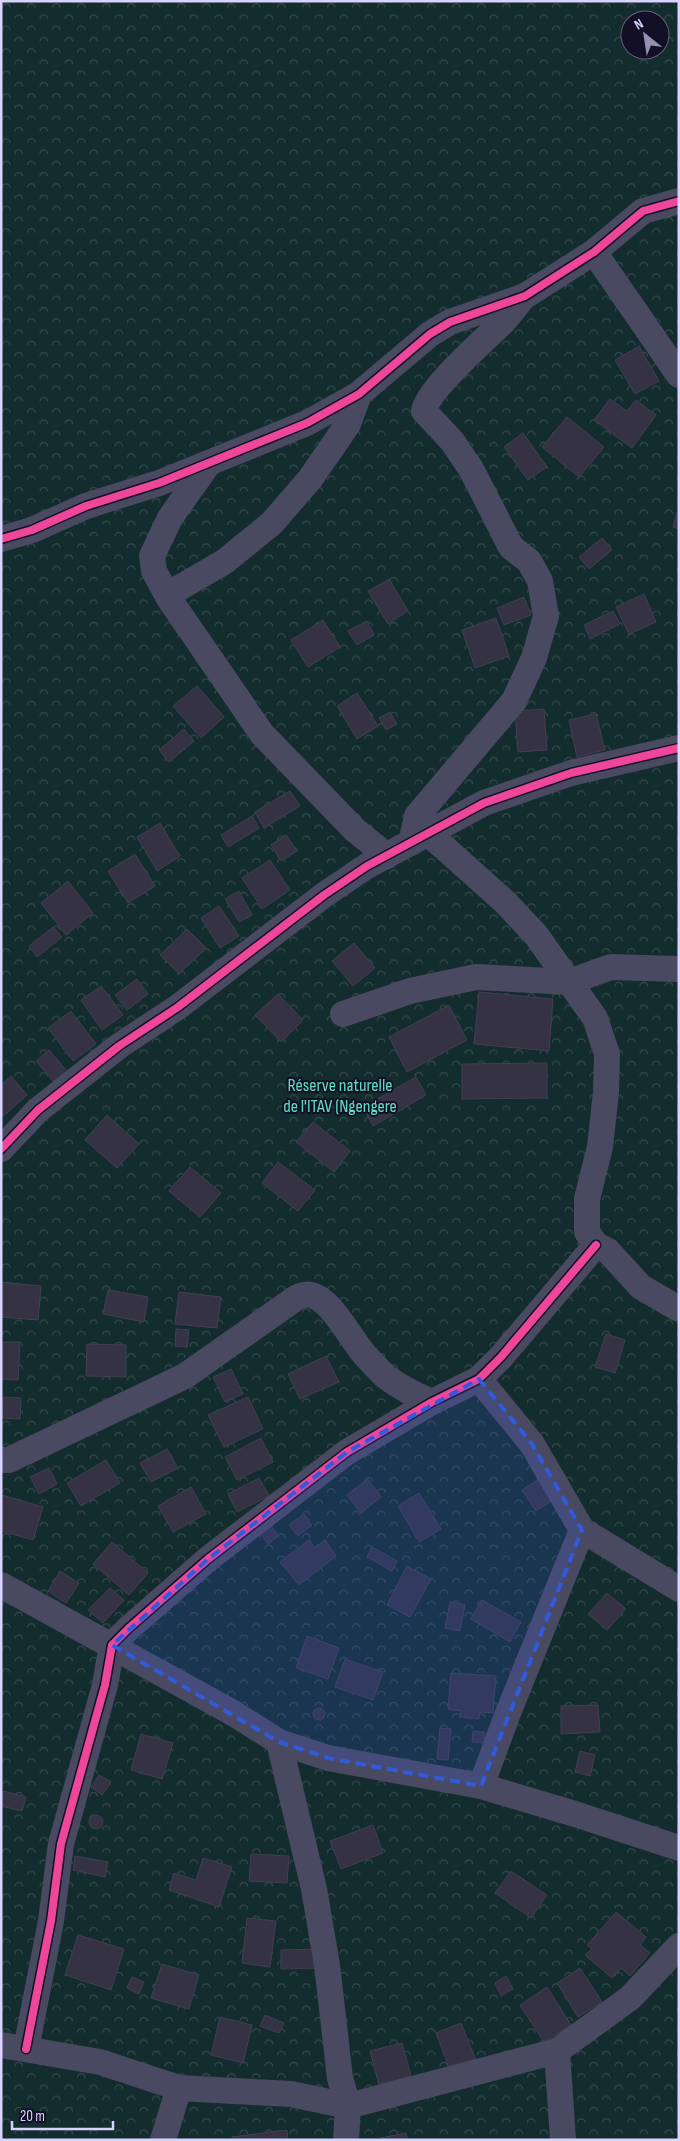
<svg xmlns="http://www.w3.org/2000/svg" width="680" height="2141" viewBox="0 0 680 2141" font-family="'Sofia Sans Condensed',sans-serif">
	<defs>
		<pattern id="forest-crowns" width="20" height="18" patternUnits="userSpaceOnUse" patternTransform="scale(1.25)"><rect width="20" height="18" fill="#132c2d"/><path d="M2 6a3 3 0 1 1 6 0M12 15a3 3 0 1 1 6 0" fill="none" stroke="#354a4c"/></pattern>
	</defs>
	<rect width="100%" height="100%" fill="#161421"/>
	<!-- forest -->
	<path fill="url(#forest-crowns)" fill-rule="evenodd" d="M1,1H679V2140H1ZM630,20H660V50H630Z"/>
	<!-- building -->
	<g fill="#343243" stroke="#433f54">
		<polygon points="639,346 659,381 635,394 615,360"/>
		<polygon points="610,399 627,411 636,400 656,415 632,448 594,420"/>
		<polygon points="567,417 604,447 579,477 542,447"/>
		<polygon points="523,433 547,467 528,480 504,447"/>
		<polygon points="677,512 679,512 679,529 673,527"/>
		<polygon points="602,538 612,550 589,569 579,557"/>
		<polygon points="389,579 408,611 388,624 368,591"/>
		<polygon points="644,594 656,622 629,634 616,607"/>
		<polygon points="524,597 531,615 504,625 497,608"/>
		<polygon points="613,611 620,624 590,639 584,625"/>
		<polygon points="496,618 509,656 475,668 462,630"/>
		<polygon points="323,620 340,647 308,667 291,640"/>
		<polygon points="367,621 374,635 357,645 348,631"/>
		<polygon points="197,686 224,717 201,738 173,706"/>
		<polygon points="357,693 378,726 357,739 337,706"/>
		<polygon points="544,709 547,750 518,752 515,711"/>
		<polygon points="390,712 397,724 386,730 379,718"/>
		<polygon points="596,714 605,750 577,757 569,720"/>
		<polygon points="184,729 194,741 169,762 159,750"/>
		<polygon points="290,791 300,806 264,828 255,812"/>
		<polygon points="252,816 259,828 228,847 221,835"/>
		<polygon points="160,823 180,856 157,871 137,837"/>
		<polygon points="286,835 297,851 281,861 271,845"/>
		<polygon points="135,854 155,886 128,903 108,871"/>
		<polygon points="270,860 290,890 262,909 242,878"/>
		<polygon points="68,881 93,913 66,935 41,903"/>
		<polygon points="239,891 252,915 239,922 225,899"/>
		<polygon points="219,906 239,936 220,948 201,918"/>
		<polygon points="53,927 62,937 37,957 29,946"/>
		<polygon points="187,929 206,948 179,974 160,955"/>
		<polygon points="354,943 375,968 353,986 332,961"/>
		<polygon points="137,979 148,994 127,1010 115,995"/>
		<polygon points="101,986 123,1015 102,1030 81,1000"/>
		<polygon points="479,992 553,999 549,1051 474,1044"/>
		<polygon points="278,994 303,1020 281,1042 255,1015"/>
		<polygon points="449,1005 467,1040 407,1072 389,1037"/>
		<polygon points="71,1011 96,1044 73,1061 48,1028"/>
		<polygon points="49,1050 67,1071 54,1082 36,1061"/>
		<polygon points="547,1063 547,1098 462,1099 462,1064"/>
		<polygon points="11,1076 27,1095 1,1118 1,1085"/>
		<polygon points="416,1077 426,1095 373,1126 363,1107"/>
		<polygon points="107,1115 139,1144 117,1168 85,1140"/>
		<polygon points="313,1122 350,1151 334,1172 296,1142"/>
		<polygon points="278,1162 315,1190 298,1211 262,1183"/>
		<polygon points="190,1167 221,1193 200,1217 169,1191"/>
		<polygon points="1,1282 41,1286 38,1320 1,1317"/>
		<polygon points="108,1290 148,1297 144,1322 103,1314"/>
		<polygon points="179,1292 221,1297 217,1328 175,1324"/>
		<polygon points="176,1329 189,1330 187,1347 175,1346"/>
		<polygon points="606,1334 625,1340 615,1373 595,1367"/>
		<polygon points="1,1342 20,1342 18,1380 1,1379"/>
		<polygon points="87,1344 126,1345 126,1377 86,1376"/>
		<polygon points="326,1356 339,1382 300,1399 288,1374"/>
		<polygon points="231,1369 243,1394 225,1402 213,1377"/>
		<polygon points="3,1397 21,1398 20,1419 2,1418"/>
		<polygon points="248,1397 263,1429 224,1447 208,1415"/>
		<polygon points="261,1438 273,1462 237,1480 225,1457"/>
		<polygon points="167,1449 178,1468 151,1482 140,1463"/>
		<polygon points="106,1460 120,1483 81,1506 67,1483"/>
		<polygon points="49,1468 57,1484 39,1494 30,1477"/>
		<polygon points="543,1476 557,1497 536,1511 522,1490"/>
		<polygon points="259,1478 269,1496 237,1512 228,1494"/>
		<polygon points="368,1479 381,1497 361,1513 347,1495"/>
		<polygon points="191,1487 206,1514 173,1532 158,1506"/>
		<polygon points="419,1493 441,1529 419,1542 398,1506"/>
		<polygon points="2,1495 43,1507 33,1540 1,1531"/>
		<polygon points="304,1514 312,1525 298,1536 289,1525"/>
		<polygon points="271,1526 279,1536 268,1544 261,1534"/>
		<polygon points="309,1540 315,1548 325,1540 336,1556 299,1585 280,1562"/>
		<polygon points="112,1542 148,1573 129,1595 93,1564"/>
		<polygon points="372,1547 397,1561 392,1571 367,1557"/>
		<polygon points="407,1566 431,1579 410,1617 387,1605"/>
		<polygon points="60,1571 79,1583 66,1603 48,1591"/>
		<polygon points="110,1588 124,1600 103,1623 88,1610"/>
		<polygon points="607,1593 626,1609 607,1630 588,1614"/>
		<polygon points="482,1600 521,1622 510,1642 471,1619"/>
		<polygon points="450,1602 465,1605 460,1631 445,1628"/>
		<polygon points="307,1636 339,1648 328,1679 296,1668"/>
		<polygon points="345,1659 383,1672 373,1700 335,1687"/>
		<polygon points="451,1673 496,1676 493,1713 480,1712 479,1719 460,1717 461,1711 448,1709"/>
		<polygon points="598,1705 600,1732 561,1734 561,1706"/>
		<circle cx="319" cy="1714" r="6"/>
		<polygon points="440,1728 451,1729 448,1760 437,1759"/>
		<polygon points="473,1731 485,1732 484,1743 472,1742"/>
		<polygon points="141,1734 173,1743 162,1779 131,1770"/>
		<polygon points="580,1751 595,1755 590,1776 575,1772"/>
		<polygon points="99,1775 111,1782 102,1795 91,1787"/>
		<polygon points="3,1791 26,1797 22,1811 1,1806"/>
		<circle cx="96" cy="1822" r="7"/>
		<polygon points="373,1825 383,1853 341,1869 330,1841"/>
		<polygon points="251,1854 289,1856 287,1883 249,1881"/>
		<polygon points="75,1856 108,1862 105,1877 73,1870"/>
		<polygon points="203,1858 232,1867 219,1907 169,1890 174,1873 196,1880"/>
		<polygon points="511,1871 547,1895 531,1918 495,1893"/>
		<polygon points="616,1912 646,1937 640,1945 650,1953 630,1976 621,1968 612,1978 585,1955 592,1949 587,1945"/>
		<polygon points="247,1918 276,1921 270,1967 242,1963"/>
		<polygon points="78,1935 124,1949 111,1990 65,1975"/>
		<polygon points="319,1949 319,1968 281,1969 281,1950"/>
		<polygon points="162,1964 199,1975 189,2009 151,1998"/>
		<polygon points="580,1968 602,2002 578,2017 557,1983"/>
		<polygon points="506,1976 513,1989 501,1996 495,1983"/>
		<polygon points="132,1977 144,1982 139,1994 127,1988"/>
		<polygon points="547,1987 571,2025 544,2042 520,2005"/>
		<polygon points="265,2015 284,2023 279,2033 260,2026"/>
		<polygon points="220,2017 252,2025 243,2063 211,2055"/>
		<polygon points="461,2023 476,2060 450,2070 436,2033"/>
		<polygon points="402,2043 411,2076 379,2085 370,2051"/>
		<polygon points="287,2130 288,2140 232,2140 232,2137"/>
		<polygon points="406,2133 408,2140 381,2140 381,2138"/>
	</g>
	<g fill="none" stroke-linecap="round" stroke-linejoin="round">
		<!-- street -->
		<g stroke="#4a4962" stroke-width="26">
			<polyline points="594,252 679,375"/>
			<polyline points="209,463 170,518 152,556 154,571 170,600 262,734 355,830 387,856"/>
			<polyline points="1,539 32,530 86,506 159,483 307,423 359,394 430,334 450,322 525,296 594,252 643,211 679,201"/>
			<polyline points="167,595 224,562 272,523 310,479 348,424 359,394"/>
			<polyline points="429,834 504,901 536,935 595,1018 607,1054 606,1092 600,1147 587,1199 587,1232 596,1245 608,1251 641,1287 679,1309"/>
			<path d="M411,843L417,816L514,701L534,658L546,616L540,581L529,561L511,547L471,469L452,441L424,411C428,388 486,339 504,321C511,313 518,304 524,296"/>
			<polyline points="343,1014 410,991 476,977 569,982 611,967 679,969"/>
			<polyline points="1,1149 38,1110 119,1046 178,1007 324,895 367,866 484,803 571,773 679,748"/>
			<polyline points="479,1379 532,1444 582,1530 679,1589"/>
			<path d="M1,1460H9L185,1376L296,1298C302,1295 308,1293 314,1296C333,1303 351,1339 364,1354C370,1361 378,1369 385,1376C399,1387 415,1395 432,1402"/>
			<polyline points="1,1585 233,1713 279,1742 328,1758 481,1786 575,1814 679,1848"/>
			<polyline points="279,1742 314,1889 327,1965 340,2078 348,2106 346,2140"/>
			<polyline points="481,1786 508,1713 582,1530"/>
			<polyline points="1,2045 100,2062 179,2088 291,2094 348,2106 557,2051 630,1998 679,1946"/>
			<polyline points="26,2049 51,1921 61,1844 105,1685 112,1645 129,1628 208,1559 347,1452 432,1402 479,1379 501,1357 596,1245"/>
			<polyline points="557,2051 563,2140"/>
			<polyline points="163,2140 179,2088"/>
		</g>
		<defs>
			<g id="cycleway">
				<polyline points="1,539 32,530 86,506 159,483 307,423 359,394 430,334 450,322 525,296 594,252 643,211 679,201"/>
				<polyline points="1,1149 38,1110 119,1046 178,1007 324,895 367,866 484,803 571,773 679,748"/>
				<polyline points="26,2049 51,1921 61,1844 105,1685 112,1645 129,1628 208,1559 347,1452 432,1402 479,1379 501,1357 596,1245"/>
			</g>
		</defs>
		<!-- cycleway casing -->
		<use href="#cycleway" stroke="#130f26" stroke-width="11"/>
		<!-- cycleway -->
		<use href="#cycleway" stroke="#ed469a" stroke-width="8"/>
	</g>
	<!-- marked area -->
	<path fill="#305bdc" fill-opacity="0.2" stroke="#305bdc" stroke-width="4" stroke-dasharray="10 6" stroke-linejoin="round" d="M479,1379L532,1444L582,1530L481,1786L328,1758L279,1742L112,1645L208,1559L347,1452Z"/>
	<g text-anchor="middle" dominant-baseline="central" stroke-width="4" stroke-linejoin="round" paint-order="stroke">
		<!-- park labels -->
		<g font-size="18" fill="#5fe0c0" stroke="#130f26">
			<text x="340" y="1085">Réserve naturelle<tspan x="340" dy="21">de l'ITAV (Ngengere</tspan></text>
		</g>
	</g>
	<!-- border -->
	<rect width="680" height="2141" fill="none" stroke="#d9d4ff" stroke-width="5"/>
	<!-- north arrow -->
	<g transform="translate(645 35) rotate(330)"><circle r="24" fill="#130f26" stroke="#625e7d"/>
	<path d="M0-4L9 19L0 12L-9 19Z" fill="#9591b1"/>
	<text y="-8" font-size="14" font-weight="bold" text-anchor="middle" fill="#d9d4ff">N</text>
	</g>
	<!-- scale -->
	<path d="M12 2121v8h101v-8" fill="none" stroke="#d9d4ff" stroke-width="2.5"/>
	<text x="20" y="2121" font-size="15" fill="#d9d4ff" stroke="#130f26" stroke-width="4" paint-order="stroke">20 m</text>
</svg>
